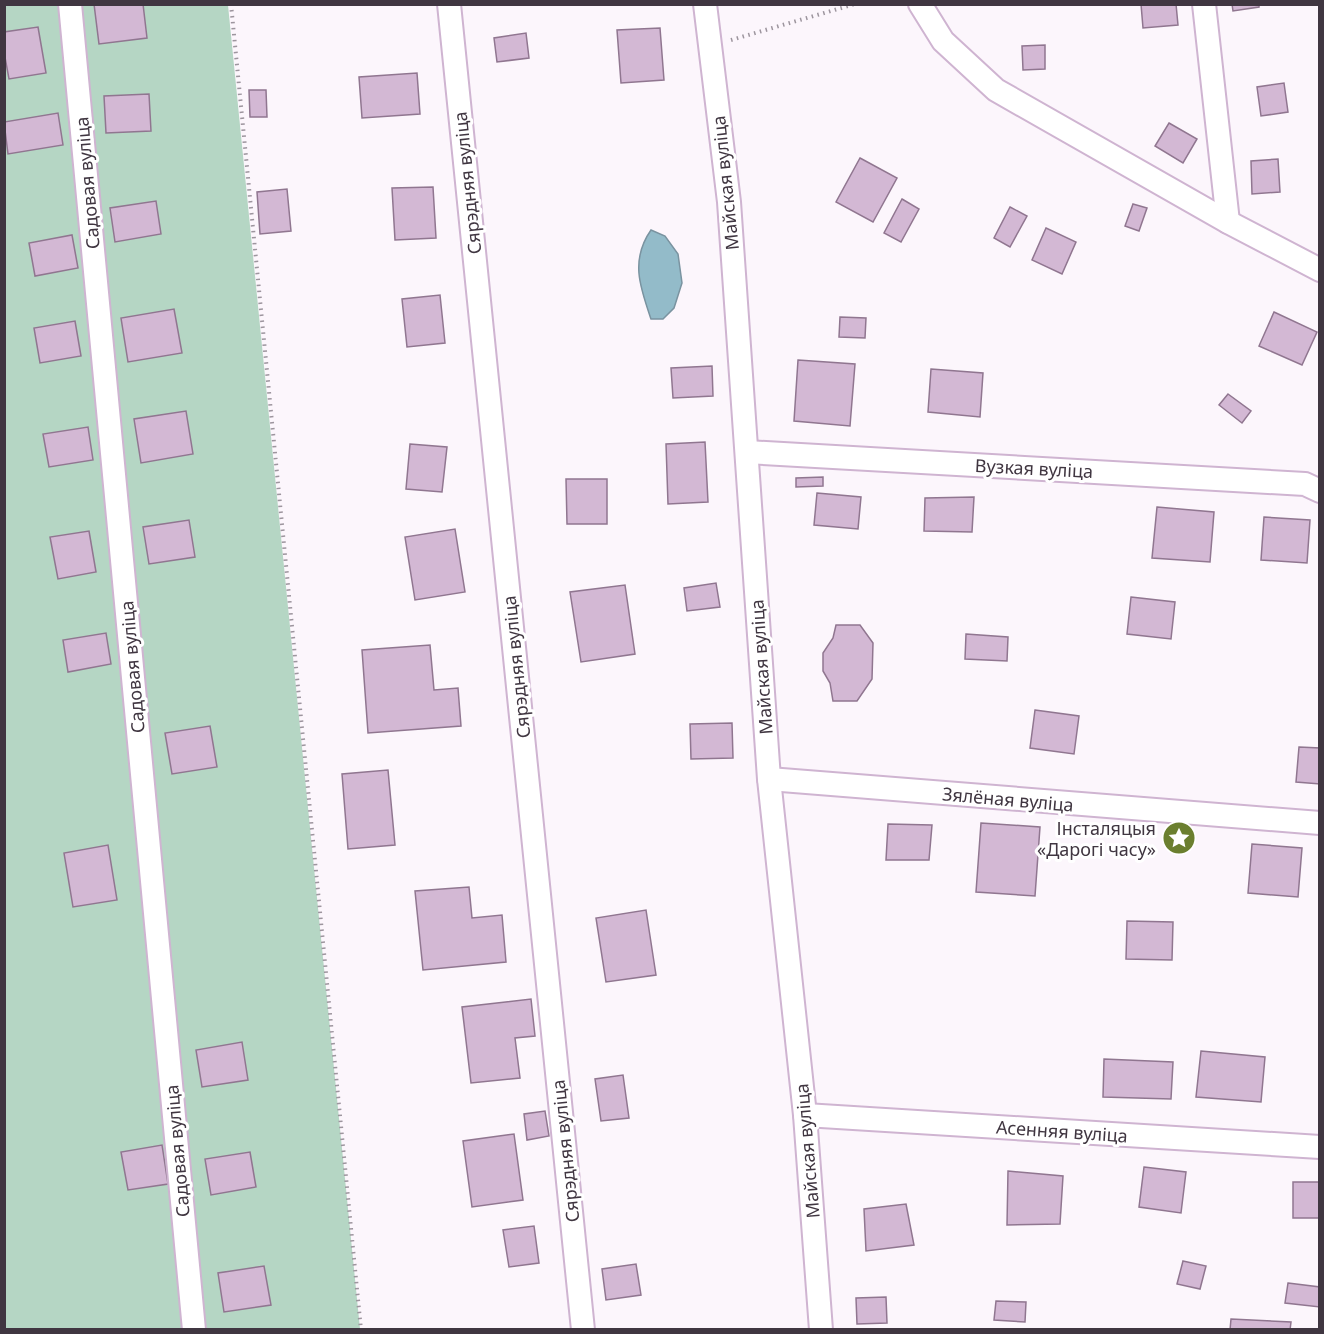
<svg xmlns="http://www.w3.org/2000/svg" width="1324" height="1334" viewBox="0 0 1324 1334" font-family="'Noto Sans',sans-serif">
	<rect width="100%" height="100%" fill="#fcf6fc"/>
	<!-- green -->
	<polygon fill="#b5d6c4" points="5,5 228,5 360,1329 5,1330"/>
	<!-- water -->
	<path fill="#93bbc9" stroke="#7a93a0" stroke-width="1.5" d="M651,230L665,236L678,254L682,283L674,308L663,319H651C640,287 630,260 651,230Z"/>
	<!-- building -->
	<g fill="#d3b8d4" stroke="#907690" stroke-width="1.5">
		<polygon points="94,4 143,4 147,38 99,44"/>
		<polygon points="1141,4 1176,4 1178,25 1143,28"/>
		<polygon points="1232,4 1259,4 1259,7 1233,11"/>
		<polygon points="38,27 46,73 9,79 4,52 4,32"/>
		<polygon points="660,28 664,80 621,83 617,30"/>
		<polygon points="526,33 529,58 497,62 494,38"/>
		<polygon points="1045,45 1045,69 1023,70 1022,46"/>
		<polygon points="417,73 420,114 362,118 359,77"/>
		<polygon points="1284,83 1288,112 1261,116 1257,87"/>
		<polygon points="249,90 266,90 267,117 250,117"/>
		<polygon points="149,94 151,131 106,133 104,96"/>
		<polygon points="58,113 63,145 8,154 4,122"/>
		<polygon points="1169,123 1197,139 1183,163 1155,146"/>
		<polygon points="860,158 897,178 873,222 836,202"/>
		<polygon points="1278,159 1280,192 1252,194 1251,161"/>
		<polygon points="433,187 436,238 395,240 392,188"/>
		<polygon points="287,189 291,231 260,234 257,192"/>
		<polygon points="902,199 919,209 901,242 884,233"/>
		<polygon points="156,201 161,234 115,242 110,208"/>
		<polygon points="1133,204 1147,208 1139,231 1125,226"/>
		<polygon points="1010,207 1027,216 1010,247 994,238"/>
		<polygon points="1046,228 1076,242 1062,274 1032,260"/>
		<polygon points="72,235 78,268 35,276 29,243"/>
		<polygon points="440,295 445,343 407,347 402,299"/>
		<polygon points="174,309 182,353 128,362 121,318"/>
		<polygon points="1274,312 1317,332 1302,365 1259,346"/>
		<polygon points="840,317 866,318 865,338 839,337"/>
		<polygon points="75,321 81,356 40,363 34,328"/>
		<polygon points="798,360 855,364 850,426 794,421"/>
		<polygon points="712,366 713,396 673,398 671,368"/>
		<polygon points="931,369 983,373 980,417 928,412"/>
		<polygon points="1228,394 1251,411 1242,423 1219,405"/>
		<polygon points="186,411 193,454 141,463 134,419"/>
		<polygon points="88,427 93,460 49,467 43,434"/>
		<polygon points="705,442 708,502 668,504 666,444"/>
		<polygon points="410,444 447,447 442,492 406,489"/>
		<polygon points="823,477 823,486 796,487 796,478"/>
		<polygon points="566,479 607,479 607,524 567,524"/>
		<polygon points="817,493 861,497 858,529 814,525"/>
		<polygon points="974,497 972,532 924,531 925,498"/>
		<polygon points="1157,507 1214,512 1210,562 1152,558"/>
		<polygon points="1264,517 1310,520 1307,563 1261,560"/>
		<polygon points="189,520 195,557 149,564 143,527"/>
		<polygon points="455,529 465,592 415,600 405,537"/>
		<polygon points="89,531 96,572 58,579 50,537"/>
		<polygon points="716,583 720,607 687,611 684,588"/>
		<polygon points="625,585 635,654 581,662 570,592"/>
		<polygon points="1131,597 1175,602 1171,639 1127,634"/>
		<polygon points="836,625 860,625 873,643 872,679 857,701 833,701 830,683 823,671 823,653 833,638"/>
		<polygon points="106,633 111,664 68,672 63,640"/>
		<polygon points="966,634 1008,637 1007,661 965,659"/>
		<polygon points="430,645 434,690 458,688 461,726 368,733 362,650"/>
		<polygon points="1035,710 1079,716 1074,754 1030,748"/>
		<polygon points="732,723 733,758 691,759 690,724"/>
		<polygon points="210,726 217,767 172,774 165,733"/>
		<polygon points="1299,747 1320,748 1320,784 1296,782"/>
		<polygon points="388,770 395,845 348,849 342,774"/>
		<polygon points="981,823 1040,827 1035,896 976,892"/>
		<polygon points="888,824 932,825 929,860 886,860"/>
		<polygon points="1252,844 1302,848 1298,897 1248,893"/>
		<polygon points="108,845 117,900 73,907 64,853"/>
		<polygon points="469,887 472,918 502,915 506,962 423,970 415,891"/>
		<polygon points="646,910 656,975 606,982 596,918"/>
		<polygon points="1127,921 1173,922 1172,960 1126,959"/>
		<polygon points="531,999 535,1036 515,1038 520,1078 471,1083 462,1007"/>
		<polygon points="242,1042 248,1080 202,1087 196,1050"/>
		<polygon points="1201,1051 1265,1057 1261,1102 1196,1097"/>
		<polygon points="1104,1059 1173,1062 1171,1099 1103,1097"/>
		<polygon points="623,1075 629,1118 601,1121 595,1079"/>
		<polygon points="545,1111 549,1136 527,1140 524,1114"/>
		<polygon points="514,1134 523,1200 472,1207 463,1141"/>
		<polygon points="162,1145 168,1184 128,1190 121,1152"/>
		<polygon points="250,1152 256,1187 211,1195 205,1159"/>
		<polygon points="1144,1167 1186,1172 1181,1213 1139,1207"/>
		<polygon points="1008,1171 1063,1176 1060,1224 1007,1225"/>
		<rect x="1293" y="1182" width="27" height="36"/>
		<polygon points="906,1204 914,1245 866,1251 864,1209"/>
		<polygon points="534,1226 539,1263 509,1267 503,1230"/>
		<polygon points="1183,1261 1206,1266 1200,1289 1177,1284"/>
		<polygon points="636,1264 641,1295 606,1300 602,1269"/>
		<polygon points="264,1266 271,1305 224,1312 218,1273"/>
		<polygon points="1288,1283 1320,1287 1320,1307 1285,1303"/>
		<polygon points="886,1297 887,1323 857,1324 856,1298"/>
		<polygon points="996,1301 1026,1302 1025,1322 994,1320"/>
		<polygon points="1231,1319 1291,1322 1290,1330 1230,1330"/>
	</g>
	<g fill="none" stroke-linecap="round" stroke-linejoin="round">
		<defs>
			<g id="minor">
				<polyline points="70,4 194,1330"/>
				<polyline points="449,4 583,1330"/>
				<polyline points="705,4 729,202 769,779 805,1115 821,1330"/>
				<polyline points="920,4 943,41 996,90 1228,222 1320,270"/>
				<polyline points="1204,4 1228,222"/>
				<polyline points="747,452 1305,484 1320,491"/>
				<polyline points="769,779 1320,823"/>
				<polyline points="805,1115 1320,1147"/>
			</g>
		</defs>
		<!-- minor casing -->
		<use href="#minor" stroke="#cfb4d1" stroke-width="26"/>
		<!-- path -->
		<g stroke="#9d959e" stroke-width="4" stroke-dasharray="1.5 4.5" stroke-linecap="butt">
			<polyline points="231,4 361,1330"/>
			<polyline points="731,40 855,4"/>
		</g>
		<!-- minor -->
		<use href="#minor" stroke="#fff" stroke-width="22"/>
	</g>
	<!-- icons -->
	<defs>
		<symbol id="sight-disc" viewBox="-11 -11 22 22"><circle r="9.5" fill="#6b7f2f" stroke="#fff"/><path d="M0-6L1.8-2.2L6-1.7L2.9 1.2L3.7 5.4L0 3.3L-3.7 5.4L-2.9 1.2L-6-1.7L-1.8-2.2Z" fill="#fff"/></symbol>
	</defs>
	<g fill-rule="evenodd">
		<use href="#sight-disc" x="1160" y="819" width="38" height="38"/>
	</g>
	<g text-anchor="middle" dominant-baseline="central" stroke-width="6" stroke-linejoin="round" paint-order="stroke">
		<!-- street labels -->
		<g font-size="18" fill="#403641" stroke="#fff">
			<text transform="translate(87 183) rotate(-95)">Садовая вуліца</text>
			<text transform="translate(467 183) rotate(-96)">Сярэдняя вуліца</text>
			<text transform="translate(725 183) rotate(-96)">Майская вуліца</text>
			<text transform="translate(1034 468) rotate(3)">Вузкая вуліца</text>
			<text transform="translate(132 667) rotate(-95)">Садовая вуліца</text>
			<text transform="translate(516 667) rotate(-96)">Сярэдняя вуліца</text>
			<text transform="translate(761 667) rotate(-94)">Майская вуліца</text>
			<text transform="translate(1008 799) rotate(5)">Зялёная вуліца</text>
			<text transform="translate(1062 1131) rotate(4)">Асенняя вуліца</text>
			<text transform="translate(177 1151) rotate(-95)">Садовая вуліца</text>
			<text transform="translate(565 1151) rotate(-96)">Сярэдняя вуліца</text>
			<text transform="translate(807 1151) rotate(-95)">Майская вуліца</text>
		</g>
		<!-- poi labels -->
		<g font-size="18" fill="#403641" stroke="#fff" text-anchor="end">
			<text x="1156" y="828">Інсталяцыя<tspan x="1156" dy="21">«Дарогі часу»</tspan></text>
		</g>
	</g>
	<!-- border -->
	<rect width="1324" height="1334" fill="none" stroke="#403641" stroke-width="12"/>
</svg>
